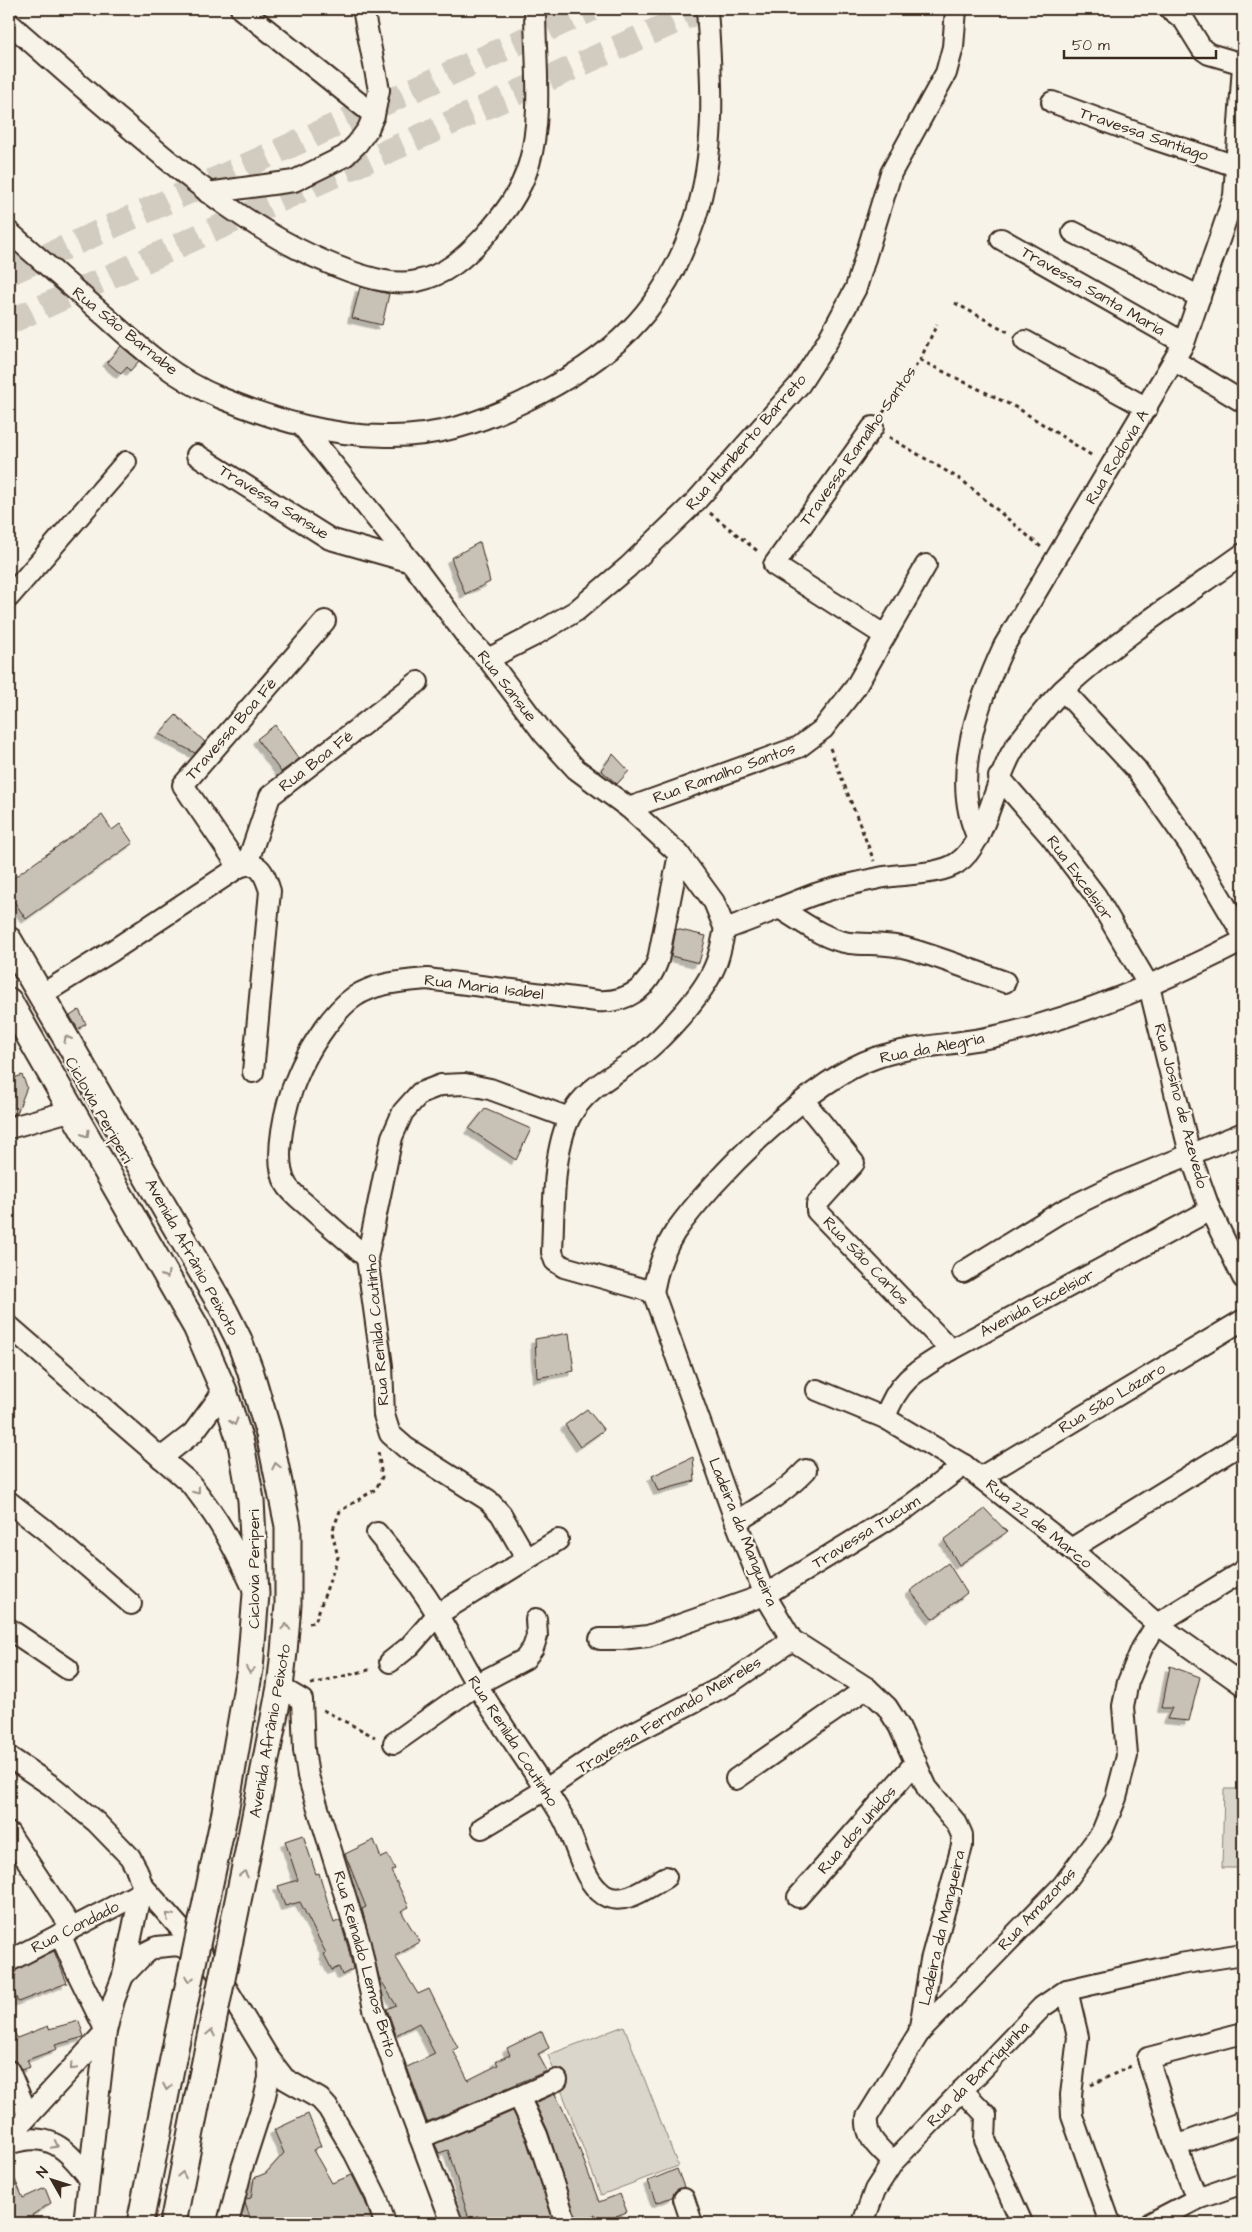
<svg xmlns="http://www.w3.org/2000/svg" width="1252" height="2232" viewBox="0 0 1252 2232" font-family="'Architects Daughter',sans-serif">
	<defs>
		<filter id="shadow"><feDropShadow dx="-4.5" dy="4.5" stdDeviation="0" flood-color="#0004"/></filter>
	</defs>
	<rect width="100%" height="100%" fill="#f7f3e8"/>
	<filter id="ink" filterUnits="userSpaceOnUse"><feTurbulence type="fractalNoise" baseFrequency=".02" numOctaves="2"/><feDisplacementMap in="SourceGraphic" scale="10" xChannelSelector="R" yChannelSelector="G"/><feConvolveMatrix kernelMatrix="1 2 1 2 8 2 1 2 1" color-interpolation-filters="sRGB"/></filter>
	<g filter="url(#ink)">
		<!-- green -->
		<g fill="#dbd6cb" stroke="#8b8074">
			<polygon points="1224,1789 1243,1789 1243,1868 1222,1868"/>
			<polygon points="624,2026 678,2166 601,2195 548,2055"/>
		</g>
		<!-- building -->
		<g fill="#c8c1b6" stroke="#3b2a1e" filter="url(#shadow)">
			<polygon points="360,287 389,294 382,325 352,318"/>
			<polygon points="121,346 139,361 130,371 127,367 121,374 107,362"/>
			<polygon points="480,542 490,582 465,594 451,558"/>
			<polygon points="176,715 205,742 195,753 159,734"/>
			<polygon points="275,725 299,759 281,772 257,739"/>
			<polygon points="613,754 629,771 617,784 601,770"/>
			<polygon points="102,815 112,830 120,824 133,843 26,919 9,894 9,881"/>
			<polygon points="676,929 706,936 699,963 671,956"/>
			<polygon points="79,1010 86,1024 78,1029 70,1016"/>
			<polygon points="22,1075 27,1087 17,1113 9,1116 9,1080"/>
			<polygon points="485,1109 531,1129 516,1160 469,1129"/>
			<polygon points="569,1333 574,1371 537,1378 535,1339"/>
			<polygon points="587,1409 604,1430 580,1447 565,1425"/>
			<polygon points="693,1457 695,1481 658,1491 652,1476"/>
			<polygon points="985,1509 1007,1532 959,1565 944,1540"/>
			<polygon points="948,1563 967,1593 933,1619 910,1591"/>
			<polygon points="1170,1666 1200,1677 1189,1721 1167,1719 1172,1708 1162,1708"/>
			<polygon points="303,1835 316,1874 319,1873 334,1923 340,1920 348,1947 353,1969 342,1975 339,1967 332,1970 324,1954 326,1953 300,1902 285,1906 278,1886 298,1880 285,1841"/>
			<polygon points="374,1840 381,1858 388,1855 395,1869 391,1871 409,1907 401,1911 420,1942 395,1956 418,1994 429,1989 458,2048 453,2050 468,2080 498,2065 496,2061 510,2055 507,2048 542,2031 549,2048 538,2054 547,2071 427,2122 407,2067 435,2054 419,2023 396,2035 387,2009 396,2005 379,1977 362,1909 366,1907 345,1854"/>
			<polygon points="54,1951 67,1983 18,2002 9,1981 9,1973"/>
			<polygon points="9,2020 17,2038 48,2026 49,2029 79,2021 84,2037 55,2045 57,2049 27,2060 30,2067 22,2070 16,2062 9,2059"/>
			<polygon points="555,2094 569,2121 599,2202 620,2194 627,2212 616,2216 619,2223 597,2223 595,2215 577,2221 548,2131 535,2103"/>
			<polygon points="513,2111 526,2139 554,2223 480,2223 478,2216 469,2219 448,2150 439,2153 435,2144"/>
			<polygon points="308,2114 321,2146 313,2150 332,2183 352,2175 365,2201 373,2223 252,2223 245,2203 246,2199 251,2198 254,2178 266,2173 284,2153 274,2130"/>
			<polygon points="9,2166 23,2198 45,2188 51,2203 32,2215 35,2223 9,2223"/>
			<polygon points="677,2169 684,2187 675,2191 672,2197 656,2203 648,2181"/>
		</g>
		<g fill="none" stroke-linecap="round" stroke-linejoin="round">
			<!-- major-tunnel -->
			<g stroke="#d1cbc0" stroke-width="25" stroke-dasharray="25 12" stroke-linecap="butt">
				<polyline points="9,273 592,9"/>
				<polyline points="9,322 703,9"/>
			</g>
			<defs>
				<g id="minor">
					<polyline points="241,9 374,115"/>
					<polyline points="1170,9 1184,20 1202,49 1209,54 1243,64"/>
					<path d="M9,23C47,56 85,90 124,123C192,182 262,240 349,271C369,278 395,286 417,281C446,275 464,258 484,237C504,214 520,194 529,164C543,117 535,58 535,9"/>
					<polyline points="1052,102 1151,138 1236,166"/>
					<polyline points="208,193 294,181 345,156 357,144 368,129 374,115 379,90 363,9"/>
					<path d="M9,232C41,260 73,288 105,316C140,348 176,380 221,398C275,420 332,437 391,436C440,436 479,423 523,402C610,360 664,313 695,219C717,150 712,80 707,9"/>
					<polyline points="1073,232 1200,297"/>
					<polyline points="1001,239 1184,343"/>
					<polyline points="1025,341 1147,408"/>
					<polyline points="1175,361 1243,402"/>
					<polyline points="303,427 411,562 468,638 488,659 544,734 576,769 629,808 679,854 714,902 725,929"/>
					<polyline points="873,427 774,565 884,635"/>
					<polyline points="197,455 330,539 411,562"/>
					<polyline points="9,597 126,462"/>
					<polyline points="488,659 533,636 576,611 628,567 696,501 800,384 827,342 856,288 891,173 946,73 953,47 956,9"/>
					<polyline points="1063,690 1136,769 1189,844 1243,935"/>
					<polyline points="999,777 1051,837 1096,896 1149,986 1190,1154 1210,1210 1243,1278"/>
					<polyline points="629,808 799,747 823,729 855,688 926,565"/>
					<path d="M978,838C949,779 979,700 1004,646L1184,343L1234,196L1243,65"/>
					<polyline points="247,864 270,796 418,682"/>
					<polyline points="239,867 183,785 325,621"/>
					<path d="M781,909C802,922 824,939 849,943C871,945 889,943 910,949C942,958 974,971 1005,982"/>
					<path d="M41,995L112,951L239,867C260,859 265,875 270,891L253,1072"/>
					<polyline points="804,1101 854,1163 817,1204 817,1211 951,1350"/>
					<polyline points="9,1128 73,1110"/>
					<path d="M367,1258C348,1241 329,1225 310,1208C302,1201 291,1193 286,1184C272,1159 286,1102 297,1077C307,1052 331,1013 354,997C374,983 403,981 427,979L597,1001C627,1003 648,989 658,960L679,854"/>
					<polyline points="963,1272 1064,1210 1120,1183 1243,1133"/>
					<path d="M653,1292L564,1267L555,1261L552,1252C554,1213 552,1152 570,1117C585,1088 615,1075 640,1056C665,1036 703,995 715,966C720,955 722,941 725,929C754,919 781,907 810,896C831,888 856,883 879,878C901,873 938,876 957,863C988,843 994,775 1018,743C1032,725 1048,704 1065,688C1119,638 1183,597 1243,554"/>
					<polyline points="653,1292 736,1522 765,1595 792,1640 867,1688 887,1707 899,1726 927,1788 957,1824 962,1835 962,1846 931,1960 919,2033"/>
					<path d="M653,1292C657,1270 663,1251 675,1232C713,1178 812,1079 875,1058C916,1044 960,1045 1001,1035C1085,1015 1167,980 1243,941"/>
					<path d="M9,1326L190,1483C219,1519 234,1547 253,1588"/>
					<polyline points="817,1390 885,1418 964,1465 1071,1549 1157,1624 1243,1685"/>
					<path d="M885,1418C898,1379 918,1370 951,1350L1210,1210"/>
					<polyline points="161,1458 193,1433 224,1391"/>
					<polyline points="981,1477 1243,1320"/>
					<polyline points="9,1502 44,1529 131,1604"/>
					<path d="M736,1522C762,1506 785,1492 806,1470"/>
					<path d="M377,1533C399,1560 421,1586 438,1616C452,1638 463,1663 477,1685C504,1730 535,1771 562,1816C576,1839 581,1880 604,1895C624,1907 648,1887 666,1877"/>
					<polyline points="1071,1549 1243,1443"/>
					<polyline points="527,1559 501,1514 488,1500 406,1448 390,1434 384,1415 382,1366 367,1258 392,1137 403,1112 420,1093 441,1085 465,1084 490,1089 569,1118"/>
					<polyline points="9,1629 68,1669"/>
					<polyline points="600,1639 621,1639 648,1636 765,1595 908,1507 964,1465"/>
					<polyline points="390,1662 410,1646 438,1614 558,1540"/>
					<polyline points="280,1687 302,1700 304,1750 308,1776 360,1944 374,2009 408,2106 452,2223"/>
					<polyline points="394,1743 476,1685 525,1659 533,1648 537,1636 536,1619"/>
					<polyline points="9,1757 52,1786 96,1822 130,1857 137,1870 142,1885 123,1976 114,2000 106,2031 84,2223"/>
					<polyline points="736,1779 867,1688"/>
					<polyline points="482,1828 545,1790 614,1743 730,1683 792,1640"/>
					<polyline points="9,1833 71,1927"/>
					<polyline points="142,1885 202,1953"/>
					<polyline points="798,1897 916,1762"/>
					<polyline points="9,1961 140,1893"/>
					<polyline points="123,1976 145,1953 157,1947 178,1945 196,1953 213,1966 268,2057 269,2078 264,2100 242,2168 228,2223"/>
					<polyline points="1067,1990 1078,2037 1071,2095 1072,2116 1110,2223"/>
					<polyline points="268,2057 285,2079 320,2099 328,2108 355,2154 376,2196 385,2223"/>
					<polyline points="9,2071 28,2115"/>
					<polyline points="962,2090 986,2115 985,2140 1022,2223"/>
					<polyline points="519,2097 557,2080"/>
					<polyline points="9,2137 106,2031 74,1966 60,1934"/>
					<polyline points="420,2138 516,2097 519,2097 537,2135 566,2223"/>
					<path d="M9,2144C48,2130 67,2148 89,2178"/>
					<polyline points="1176,2146 1243,2122"/>
					<path d="M893,2162C879,2148 865,2138 867,2117L919,2033L1063,1885L1102,1832L1116,1798L1127,1756L1123,1706L1128,1682L1142,1648L1157,1624L1243,1571"/>
					<polyline points="684,2199 692,2223"/>
					<polyline points="1197,2199 1176,2146 1148,2058 1243,2033"/>
					<polyline points="863,2223 875,2190 893,2162 1042,2007 1067,1990 1180,1964 1243,1954"/>
					<polyline points="1151,2223 1197,2199 1243,2183"/>
				</g>
				<g id="major">
					<polyline points="9,940 225,1312 239,1340 250,1370 269,1434 288,1526 288,1605 284,1652 280,1687 249,1847"/>
					<polyline points="9,1001 196,1327 224,1391 241,1444 251,1500 256,1594 250,1669 225,1812"/>
					<polyline points="140,2223 177,2039"/>
					<polyline points="173,2223 201,2081"/>
				</g>
			</defs>
			<!-- minor casing -->
			<use href="#minor" stroke="#3b2a1e" stroke-width="24"/>
			<!-- major casing -->
			<use href="#major" stroke="#3b2a1e" stroke-width="29"/>
			<!-- path -->
			<g stroke="#3b2a1e" stroke-width="3" stroke-dasharray="4 4" stroke-linecap="butt">
				<polyline points="955,303 1010,333"/>
				<polyline points="920,360 1019,409 1094,457"/>
				<polyline points="883,413 920,360 937,324"/>
				<polyline points="889,437 963,481 1041,547"/>
				<polyline points="710,513 760,553"/>
				<polyline points="830,748 874,861"/>
				<polyline points="309,1623 315,1622 338,1557 332,1532 340,1511 376,1489 382,1477 378,1451"/>
				<polyline points="311,1684 373,1669"/>
				<polyline points="323,1710 375,1737"/>
				<polyline points="1091,2085 1131,2066"/>
			</g>
			<!-- minor -->
			<use href="#minor" stroke="#f7f3e8" stroke-width="20"/>
			<!-- major -->
			<use href="#major" stroke="#f7f3e8" stroke-width="25"/>
			<defs>
				<g id="major-bridge">
					<polyline points="177,2039 225,1812"/>
					<polyline points="201,2081 249,1847"/>
				</g>
			</defs>
			<!-- major-bridge casing -->
			<use href="#major-bridge" stroke="#3b2a1e" stroke-width="29" stroke-linecap="butt"/>
			<!-- major-bridge -->
			<use href="#major-bridge" stroke="#f7f3e8" stroke-width="25"/>
		</g>
		<!-- one-way arrows -->
		<defs><path id="oneway-chevron" d="M-2-3.5L2.5 0L-2 3.5" fill="none" stroke-width="1.6" stroke-linecap="round" stroke-linejoin="round" transform="scale(1.25)"/></defs>
		<g stroke="#998e83">
			<use href="#oneway-chevron" transform="translate(67 1039) rotate(-120)"/>
			<use href="#oneway-chevron" transform="translate(86 1134) rotate(60)"/>
			<use href="#oneway-chevron" transform="translate(166 1275) rotate(60)"/>
			<use href="#oneway-chevron" transform="translate(234 1422) rotate(73)"/>
			<use href="#oneway-chevron" transform="translate(276 1466) rotate(-102)"/>
			<use href="#oneway-chevron" transform="translate(197 1491) rotate(51)"/>
			<use href="#oneway-chevron" transform="translate(286 1627) rotate(-86)"/>
			<use href="#oneway-chevron" transform="translate(250 1670) rotate(98)"/>
			<use href="#oneway-chevron" transform="translate(244 1874) rotate(-78)"/>
			<use href="#oneway-chevron" transform="translate(169 1916) rotate(-131)"/>
			<use href="#oneway-chevron" transform="translate(189 1979) rotate(102)"/>
			<use href="#oneway-chevron" transform="translate(211 2033) rotate(-78)"/>
			<use href="#oneway-chevron" transform="translate(73 2067) rotate(133)"/>
			<use href="#oneway-chevron" transform="translate(167 2087) rotate(101)"/>
			<use href="#oneway-chevron" transform="translate(55 2145) rotate(27)"/>
			<use href="#oneway-chevron" transform="translate(182 2175) rotate(-79)"/>
		</g>
	</g>
	<g text-anchor="middle" dominant-baseline="central" stroke-width="4.5" stroke-linejoin="round" paint-order="stroke">
		<!-- street labels -->
		<g font-size="16" fill="#3b2a1e" stroke="#f7f3e8">
			<text transform="translate(1144 134) rotate(19)">Travessa Santiago</text>
			<text transform="translate(1093 291) rotate(30)">Travessa Santa Maria</text>
			<text transform="translate(125 331) rotate(39)">Rua São Barnabe</text>
			<text transform="translate(746 442) rotate(-49)">Rua Humberto Barreto</text>
			<text transform="translate(858 446) rotate(-55)">Travessa Ramalho Santos</text>
			<text transform="translate(1117 457) rotate(-59)">Rua Rodovia A</text>
			<text transform="translate(274 502) rotate(32)">Travessa Sansue</text>
			<text transform="translate(507 686) rotate(52)">Rua Sansue</text>
			<text transform="translate(231 729) rotate(-49)">Travessa Boa Fé</text>
			<text transform="translate(316 761) rotate(-38)">Rua Boa Fé</text>
			<text transform="translate(724 773) rotate(-20)">Rua Ramalho Santos</text>
			<text transform="translate(1080 878) rotate(54)">Rua Excelsior</text>
			<text transform="translate(484 987) rotate(7)">Rua Maria Isabel</text>
			<text transform="translate(932 1048) rotate(-11)">Rua da Alegria</text>
			<text transform="translate(1181 1106) rotate(75)">Rua Josino de Azevedo</text>
			<text transform="translate(99 1110) rotate(60)">Ciclovia Periperi</text>
			<text transform="translate(192 1257) rotate(61)">Avenida Afrânio Peixoto</text>
			<text transform="translate(866 1261) rotate(46)">Rua São Carlos</text>
			<text transform="translate(1037 1303) rotate(-28)">Avenida Excelsior</text>
			<text transform="translate(377 1330) rotate(-95)">Rua Renilda Coutinho</text>
			<text transform="translate(1112 1398) rotate(-31)">Rua São Lázaro</text>
			<text transform="translate(1039 1524) rotate(39)">Rua 22 de Marco</text>
			<text transform="translate(743 1532) rotate(68)">Ladeira da Mangueira</text>
			<text transform="translate(866 1532) rotate(-32)">Travessa Tucum</text>
			<text transform="translate(254 1569) rotate(-90)">Ciclovia Periperi</text>
			<text transform="translate(669 1715) rotate(-31)">Travessa Fernando Meireles</text>
			<text transform="translate(270 1731) rotate(-80)">Avenida Afrânio Peixoto</text>
			<text transform="translate(513 1741) rotate(57)">Rua Renilda Coutinho</text>
			<text transform="translate(857 1830) rotate(-49)">Rua dos Unidos</text>
			<text transform="translate(1037 1909) rotate(-47)">Rua Amazonas</text>
			<text transform="translate(75 1927) rotate(-27)">Rua Condado</text>
			<text transform="translate(942 1928) rotate(-77)">Ladeira da Mangueira</text>
			<text transform="translate(365 1964) rotate(74)">Rua Reinaldo Lemos Brito</text>
			<text transform="translate(978 2074) rotate(-46)">Rua da Barriquinha</text>
		</g>
	</g>
	<!-- margin -->
	<rect width="1252" height="2232" fill="none" stroke="#f7f3e8" stroke-width="30"/>
	<rect x="15" y="15" width="1222" height="2202" fill="none" stroke="#3b2a1e" stroke-width="2" filter="url(#ink)"/>
	<!-- north arrow -->
	<g transform="translate(52 2180) rotate(309)" stroke="#f7f3e8" stroke-width="4" paint-order="stroke">
	<path d="M0-4L9 19L0 12L-9 19Z" fill="#3b2a1e"/>
	<text y="-8" font-size="14" font-weight="bold" text-anchor="middle" fill="#3b2a1e">N</text>
	</g>
	<!-- scale -->
	<path d="M1064 50v8h152v-8" fill="none" stroke="#3b2a1e" stroke-width="2.5"/>
	<text x="1072" y="50" font-size="15" fill="#3b2a1e" stroke="#f7f3e8" stroke-width="4" paint-order="stroke">50 m</text>
</svg>
